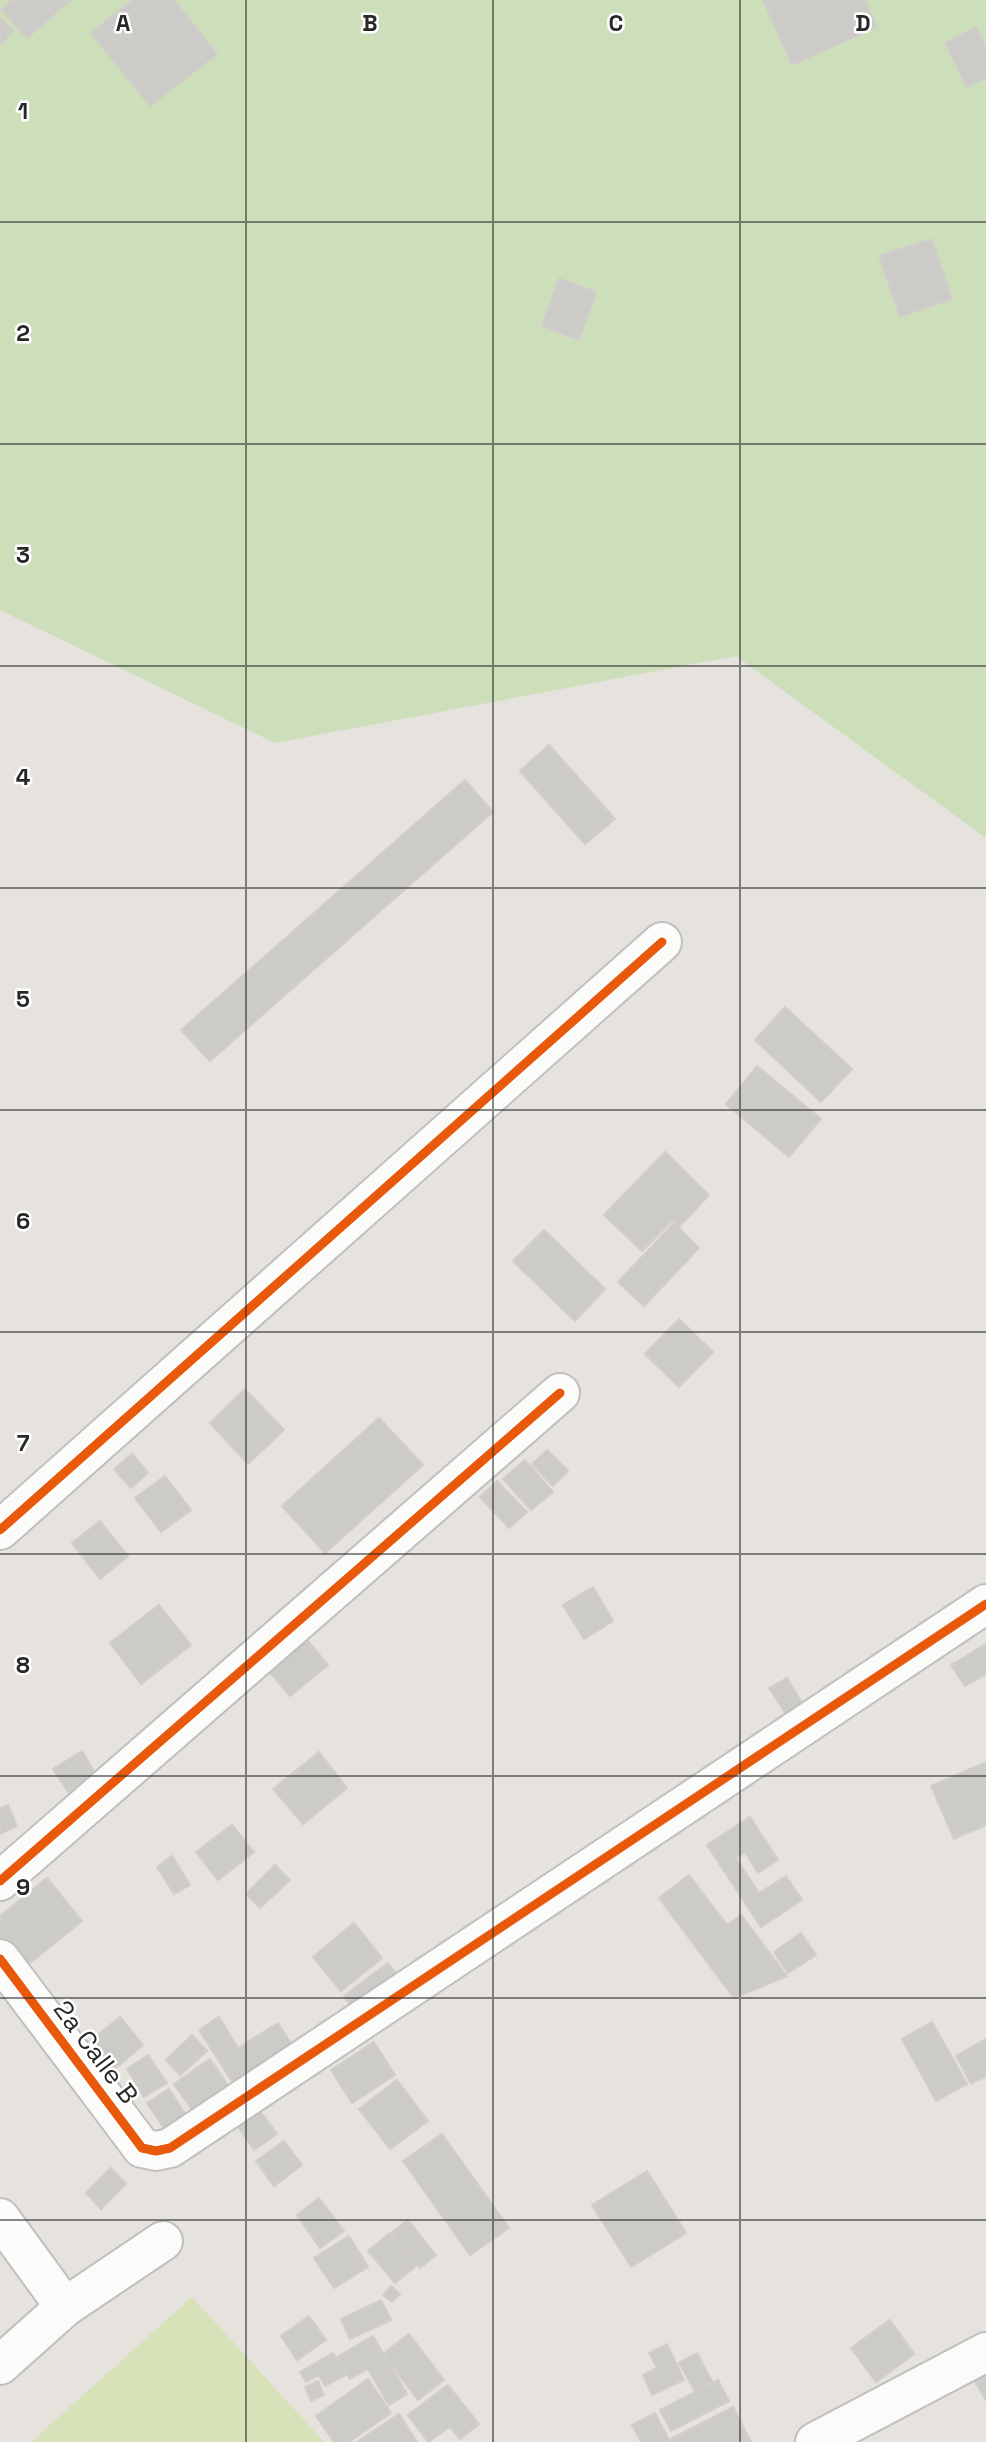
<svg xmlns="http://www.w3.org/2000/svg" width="986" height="2442" viewBox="0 0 986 2442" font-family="'Space Grotesk',sans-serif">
	<rect width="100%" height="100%" fill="#e6e2de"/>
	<!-- green -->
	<polygon fill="#cddeba" points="0,0 986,0 986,838 736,656 275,743 0,610"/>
	<!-- pitch -->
	<polygon fill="#d7e2b8" points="192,2297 324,2442 31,2442"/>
	<!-- building -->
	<g fill="#cdcbc8" stroke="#d1ceca" stroke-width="2">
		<polygon points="11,0 71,0 27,38 1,9"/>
		<polygon points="133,0 174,0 217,54 150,106 91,33"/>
		<polygon points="763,0 865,0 877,27 792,65"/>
		<polygon points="0,18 14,31 0,45"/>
		<polygon points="976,27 986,47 986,78 967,87 945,43"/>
		<polygon points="932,239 952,299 900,317 879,256"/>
		<polygon points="559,278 596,292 579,340 542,326"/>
		<polygon points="549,745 615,819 585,844 520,771"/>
		<polygon points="465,780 493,812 210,1061 181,1030"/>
		<polygon points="785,1007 852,1069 821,1102 755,1040"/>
		<polygon points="757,1066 821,1119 789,1157 726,1104"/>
		<polygon points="665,1152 709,1195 679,1227 673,1220 642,1251 604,1215"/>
		<polygon points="674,1223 699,1248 644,1306 618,1282"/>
		<polygon points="544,1230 605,1289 575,1321 513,1261"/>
		<polygon points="679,1319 713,1352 679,1387 645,1354"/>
		<polygon points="245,1389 284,1430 248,1464 210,1423"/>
		<polygon points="379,1418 423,1465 325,1553 282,1506"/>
		<polygon points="547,1450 568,1471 553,1486 532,1464"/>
		<polygon points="132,1454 148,1473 131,1488 114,1469"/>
		<polygon points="525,1460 553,1492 531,1510 503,1479"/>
		<polygon points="165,1476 191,1510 161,1532 135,1498"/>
		<polygon points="497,1481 527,1512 509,1528 480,1497"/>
		<polygon points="100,1521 128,1556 100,1579 72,1543"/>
		<polygon points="593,1587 613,1621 584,1639 563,1605"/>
		<polygon points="159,1605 191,1645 141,1684 110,1643"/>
		<polygon points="299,1630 328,1665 290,1696 261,1662"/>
		<polygon points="986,1644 986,1674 965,1686 951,1665"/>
		<polygon points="787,1678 808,1713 792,1723 769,1688"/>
		<polygon points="82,1751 96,1775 68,1792 53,1769"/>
		<polygon points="319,1752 347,1788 303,1824 273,1789"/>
		<polygon points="986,1762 986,1825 954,1839 931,1786"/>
		<polygon points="8,1805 17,1826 0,1834 0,1808"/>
		<polygon points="750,1817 778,1860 758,1873 745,1852 736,1858 759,1893 786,1876 802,1900 761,1927 707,1845"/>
		<polygon points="232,1825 254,1852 218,1880 196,1852"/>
		<polygon points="172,1856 190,1885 174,1894 157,1867"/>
		<polygon points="275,1865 290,1880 260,1908 246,1894"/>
		<polygon points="689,1875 727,1925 741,1915 787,1976 734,1998 659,1898"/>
		<polygon points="47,1878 82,1921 20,1971 0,1947 0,1916"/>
		<polygon points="354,1923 382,1958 341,1991 313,1957"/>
		<polygon points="801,1933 816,1955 788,1973 774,1952"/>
		<polygon points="388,1963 399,1977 354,2010 344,1996"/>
		<polygon points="120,2017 143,2045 101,2080 77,2052"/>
		<polygon points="219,2017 238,2048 278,2023 298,2054 239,2092 199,2030"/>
		<polygon points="932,2022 967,2084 936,2101 902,2039"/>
		<polygon points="192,2035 207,2051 180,2075 166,2060"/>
		<polygon points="986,2039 986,2076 971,2084 956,2056"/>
		<polygon points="374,2042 395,2075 352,2103 331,2070"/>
		<polygon points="148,2055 167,2083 144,2097 127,2069"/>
		<polygon points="210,2059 236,2097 201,2122 174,2084"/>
		<polygon points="397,2080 428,2121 390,2149 359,2109"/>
		<polygon points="169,2089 193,2126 172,2140 147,2103"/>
		<polygon points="261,2112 277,2134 254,2150 239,2128"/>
		<polygon points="442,2134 509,2228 470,2255 403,2161"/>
		<polygon points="284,2141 302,2165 274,2186 256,2161"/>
		<polygon points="111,2168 126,2184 101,2209 86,2193"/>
		<polygon points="647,2171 686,2233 631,2267 592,2205"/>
		<polygon points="319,2198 344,2231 320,2248 297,2215"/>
		<polygon points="408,2220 436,2255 420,2268 392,2232"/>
		<polygon points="390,2233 417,2265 395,2283 368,2251"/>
		<polygon points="349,2236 368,2267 334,2288 314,2258"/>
		<polygon points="391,2286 400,2294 392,2302 383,2295"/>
		<polygon points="381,2300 391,2320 350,2339 341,2319"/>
		<polygon points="309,2316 326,2340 297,2360 281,2336"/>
		<polygon points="890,2320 914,2354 876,2382 851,2348"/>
		<polygon points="409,2334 444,2380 418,2400 383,2354"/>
		<polygon points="373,2336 407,2394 389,2405 368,2369 350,2379 337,2357"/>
		<polygon points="667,2344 684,2380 652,2395 643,2375 657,2368 649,2353"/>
		<polygon points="333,2353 346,2375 325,2386 319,2375 306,2382 300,2372"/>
		<polygon points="697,2353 712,2381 695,2391 679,2363"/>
		<polygon points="986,2373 986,2400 974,2380"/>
		<polygon points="368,2379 391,2413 349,2442 334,2442 316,2416"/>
		<polygon points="718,2380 729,2401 671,2431 660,2410"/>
		<polygon points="318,2381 324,2395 311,2401 305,2387"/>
		<polygon points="448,2385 479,2424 460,2439 450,2427 428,2442 408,2415"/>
		<polygon points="733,2407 751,2442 673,2442 671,2439"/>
		<polygon points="655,2413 670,2442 641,2442 632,2425"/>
		<polygon points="399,2414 417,2442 357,2442"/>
	</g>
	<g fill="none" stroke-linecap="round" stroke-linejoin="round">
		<defs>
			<g id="street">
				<polyline points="0,1530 662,942"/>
				<polyline points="0,1881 560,1393"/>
				<polyline points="0,1959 142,2148 156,2151 170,2148 986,1604"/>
				<polyline points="0,2218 65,2307"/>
				<polyline points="0,2365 65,2307 163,2241"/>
				<polyline points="815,2442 986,2352"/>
			</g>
		</defs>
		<!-- street casing -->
		<use href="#street" stroke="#c0bfbf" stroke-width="42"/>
		<!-- street -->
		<use href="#street" stroke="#fbfbfa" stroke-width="38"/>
		<defs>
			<g id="cycleway">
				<polyline points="0,1530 662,942"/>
				<polyline points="0,1881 560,1393"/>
				<polyline points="0,1959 142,2148 156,2151 170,2148 986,1604"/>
			</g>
		</defs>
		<!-- cycleway casing -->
		<use href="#cycleway" stroke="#fff" stroke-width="13"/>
		<!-- cycleway -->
		<use href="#cycleway" stroke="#e8590c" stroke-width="9"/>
	</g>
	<!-- grid -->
	<path fill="none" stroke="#282828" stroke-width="2" stroke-opacity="0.55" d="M246,0V2442M493,0V2442M740,0V2442M0,222H986M0,444H986M0,666H986M0,888H986M0,1110H986M0,1332H986M0,1554H986M0,1776H986M0,1998H986M0,2220H986"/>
	<g text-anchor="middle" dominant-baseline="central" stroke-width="5" stroke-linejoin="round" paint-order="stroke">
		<!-- street labels -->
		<g font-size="26" fill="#282828" stroke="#fff">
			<text transform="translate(96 2052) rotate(53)">2a Calle B</text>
		</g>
	</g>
	<g font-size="23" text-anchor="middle" font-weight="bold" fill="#282828" stroke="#fff" stroke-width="5" stroke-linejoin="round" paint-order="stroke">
		<text x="123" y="31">A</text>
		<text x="370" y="31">B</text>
		<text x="616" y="31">C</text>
		<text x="863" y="31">D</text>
		<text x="23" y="119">1</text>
		<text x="23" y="341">2</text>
		<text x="23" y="563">3</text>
		<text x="23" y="785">4</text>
		<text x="23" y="1007">5</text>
		<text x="23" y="1229">6</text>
		<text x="23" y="1451">7</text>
		<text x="23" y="1673">8</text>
		<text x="23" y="1895">9</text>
	</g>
</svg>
